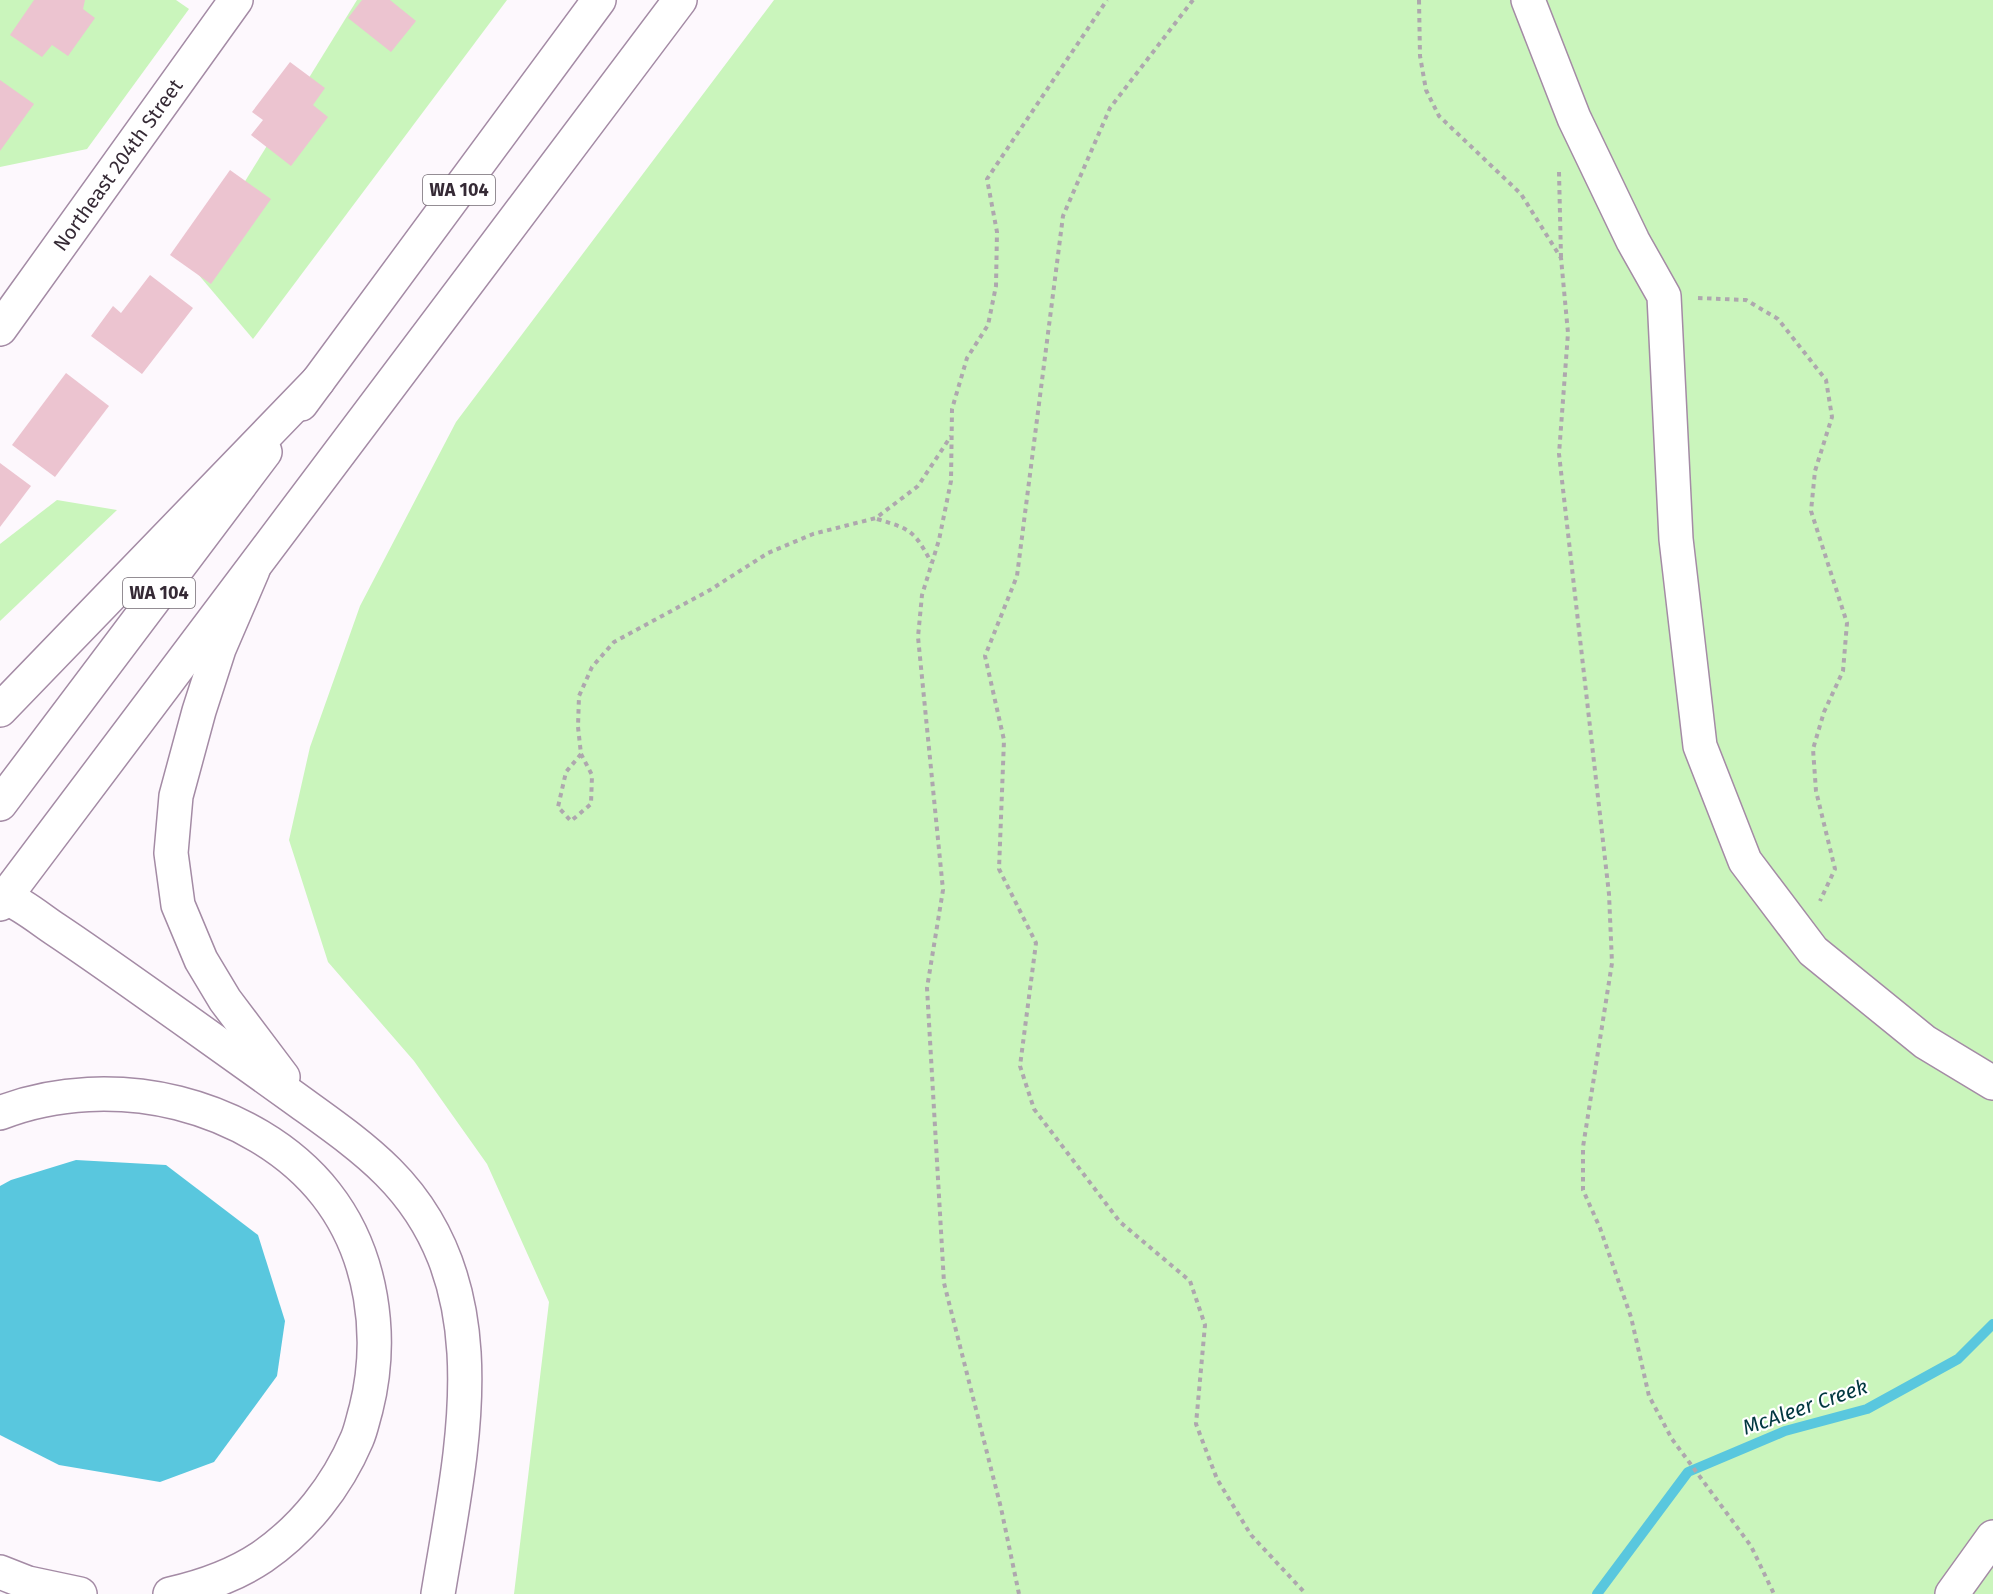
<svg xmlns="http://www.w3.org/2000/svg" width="1993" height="1594" viewBox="0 0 1993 1594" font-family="'Fira Sans',sans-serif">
	<rect width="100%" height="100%" fill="#fdf8fd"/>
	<!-- green -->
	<g fill="#caf5bc">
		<polygon points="0,0 176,0 189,9 87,149 0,167"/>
		<polygon points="357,0 507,0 253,339 192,267"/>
		<polygon points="774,0 1993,0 1993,1594 514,1594 549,1302 487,1164 414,1061 328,962 289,840 310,747 360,606 456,422"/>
		<polygon points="57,500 117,510 0,621 0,544"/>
	</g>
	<!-- water -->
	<polygon fill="#59c7de" points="76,1160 166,1165 258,1235 285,1321 277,1376 214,1462 160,1482 59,1465 0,1435 0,1186 11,1180"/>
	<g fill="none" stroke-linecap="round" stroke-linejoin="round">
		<!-- stream -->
		<polyline stroke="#59c7de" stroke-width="10" points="1597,1594 1688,1472 1785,1431 1867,1409 1958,1359 1993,1324"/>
	</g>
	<!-- building -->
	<g fill="#ecc4d0">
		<polygon points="34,0 85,0 83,9 95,18 68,56 52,45 42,57 10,35"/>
		<polygon points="362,0 390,0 416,21 391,52 348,18"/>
		<polygon points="290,62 325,88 313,105 328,117 291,166 251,135 263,120 252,112"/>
		<polygon points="0,80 34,104 0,151"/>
		<polygon points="230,170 271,199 211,284 170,255"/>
		<polygon points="150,275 193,308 142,374 91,336 113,306 121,313"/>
		<polygon points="66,373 109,406 55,477 12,445"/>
		<polygon points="0,463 31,486 0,527"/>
	</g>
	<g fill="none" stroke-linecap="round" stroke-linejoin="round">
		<defs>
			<g id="minor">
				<polyline points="1528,0 1574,118 1633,241 1664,296 1676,539 1700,746 1745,861 1813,951 1925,1042 1993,1083"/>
				<path id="s1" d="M0,329L236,0"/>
				<polyline points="1952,1594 1993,1537"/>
			</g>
			<g id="major">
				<polyline points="301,404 599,0"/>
				<polyline points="0,804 265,452"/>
				<polyline points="0,904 680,0"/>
			</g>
			<g id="highway">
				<polyline points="253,570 219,649 199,711 176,796 171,853 178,905 201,960 225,1000 283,1077"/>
				<polyline points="0,710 318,381"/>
				<path d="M0,896C17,900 40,919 55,929C100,959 144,991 188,1022C223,1047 258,1072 293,1097C326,1121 360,1144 388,1172C503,1287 461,1452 438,1594"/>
				<path d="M0,1113C56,1091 120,1089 178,1103C234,1117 290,1148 326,1194C373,1254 384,1337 366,1409C363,1419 361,1430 357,1439C337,1486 304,1528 262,1557C235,1575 201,1587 170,1594"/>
				<polyline points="0,1572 28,1583 80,1594"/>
			</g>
		</defs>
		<!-- minor casing -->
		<use href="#minor" stroke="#a48ba5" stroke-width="36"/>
		<!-- major casing -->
		<use href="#major" stroke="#a48ba5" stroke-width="36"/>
		<!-- highway casing -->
		<use href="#highway" stroke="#a48ba5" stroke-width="36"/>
		<!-- path -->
		<g stroke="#aea7ae" stroke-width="4" stroke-dasharray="4.5 4.5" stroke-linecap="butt">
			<polyline points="1193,0 1110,108 1063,216 1017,576 985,656 1004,740 999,869 1036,943 1020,1066 1034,1109 1120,1222 1190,1281 1205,1325 1196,1424 1217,1479 1251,1535 1306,1594"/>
			<polyline points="1419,0 1420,56 1426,90 1439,116 1521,194 1561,258 1568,333 1559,454 1609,894 1612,963 1583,1147 1583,1190 1600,1228 1631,1317 1649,1396 1672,1439 1751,1546 1774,1594"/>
			<polyline points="1559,172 1561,257"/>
			<polyline points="1698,298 1746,300 1778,319 1826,380 1832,417 1815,471 1811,511 1847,623 1843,671 1824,712 1813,749 1816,791 1835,869 1820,901"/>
			<path d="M877,519C910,529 914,530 931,562"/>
			<polyline points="581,754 566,772 558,807 571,821 591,804 592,775 581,754 578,727 579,696 592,667 614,642 710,590 768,553 813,534 876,518 918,486 951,436"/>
			<polyline points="1019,1594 1001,1508 944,1283 927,988 943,890 918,637 922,595 939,540 951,481 952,409 967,358 988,325 996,286 997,232 987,179 1107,0"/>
		</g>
		<!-- minor -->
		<use href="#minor" stroke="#fff" stroke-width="33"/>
		<!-- major -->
		<use href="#major" stroke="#fff" stroke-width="33"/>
		<!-- highway -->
		<use href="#highway" stroke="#fff" stroke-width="33"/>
	</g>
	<g text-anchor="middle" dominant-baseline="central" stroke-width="4.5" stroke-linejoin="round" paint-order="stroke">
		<!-- shield labels -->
		<g fill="#fff" stroke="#726a72" stroke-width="1.5">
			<rect x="423" y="175" width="72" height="30" rx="4.5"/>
			<rect x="123" y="578" width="72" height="30" rx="4.5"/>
		</g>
		<g font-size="18" font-weight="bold" fill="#352a35">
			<text x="459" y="190">WA 104</text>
			<text x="159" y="593">WA 104</text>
		</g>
		<!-- street labels -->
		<g font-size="20" fill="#352a35" stroke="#fff">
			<text stroke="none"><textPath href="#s1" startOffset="202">Northeast 204th Street</textPath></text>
		</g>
		<!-- water labels -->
		<g font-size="21" font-style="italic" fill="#023841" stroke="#fff">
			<text transform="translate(1805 1407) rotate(-19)">McAleer Creek</text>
		</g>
	</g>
</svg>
